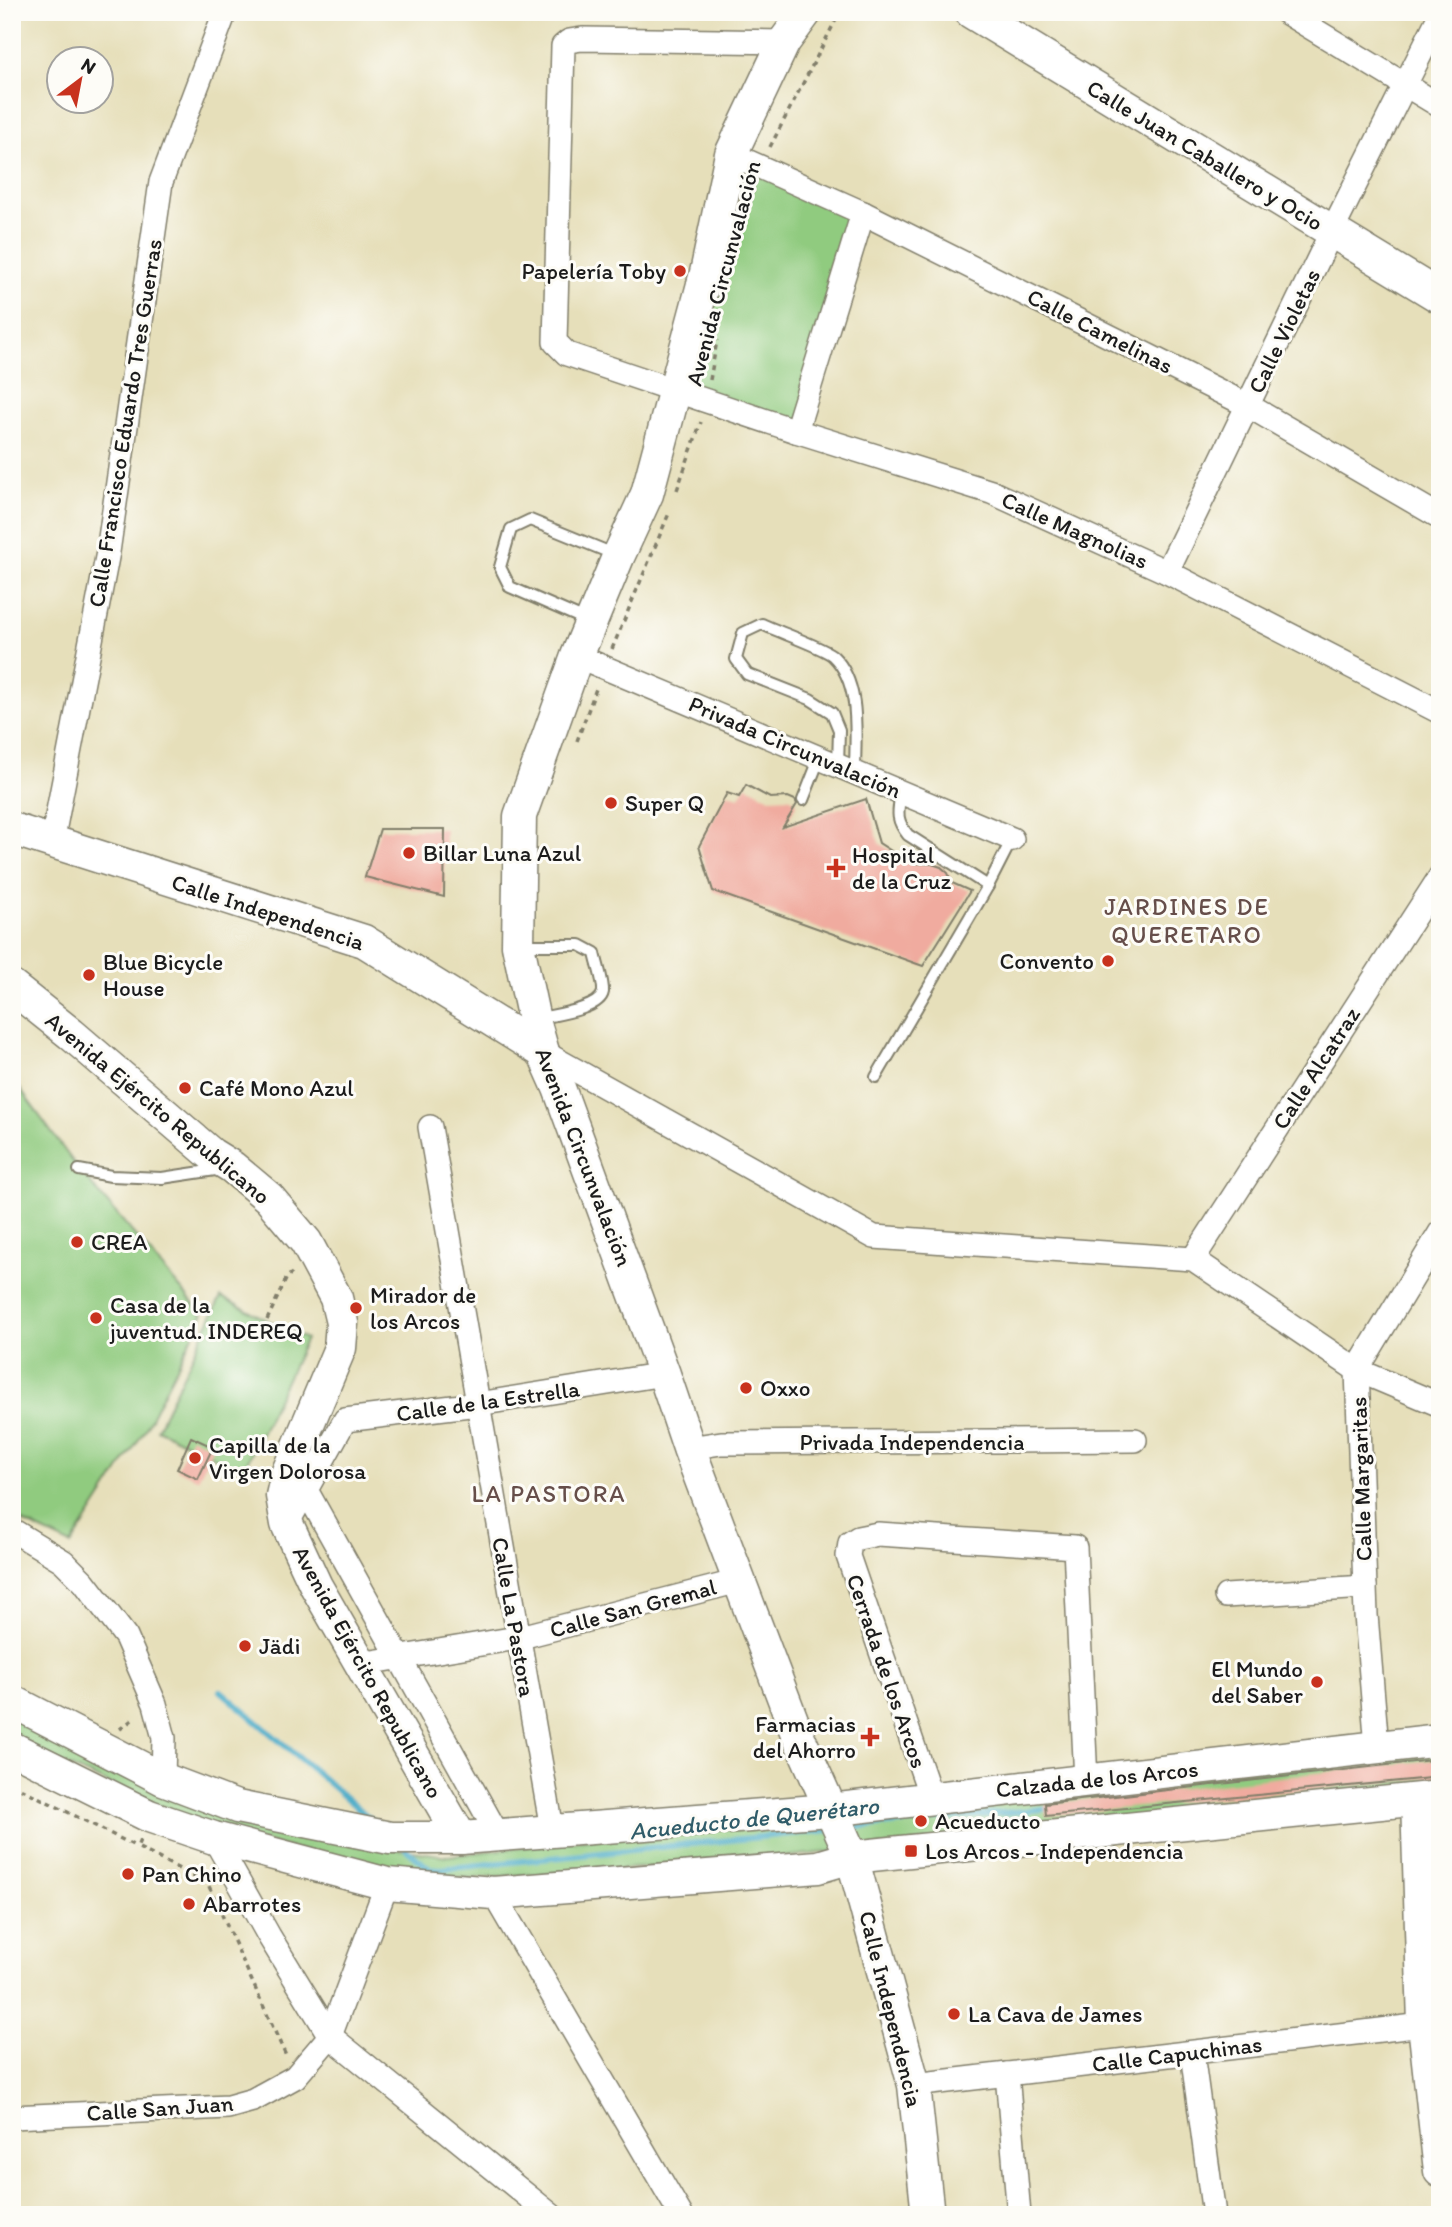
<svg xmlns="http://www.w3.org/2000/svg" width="1452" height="2227" viewBox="0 0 1452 2227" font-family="Itim,sans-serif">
	<rect width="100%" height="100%" fill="#fdfcf7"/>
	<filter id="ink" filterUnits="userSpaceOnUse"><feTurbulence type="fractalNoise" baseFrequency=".0143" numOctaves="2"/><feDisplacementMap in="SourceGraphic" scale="14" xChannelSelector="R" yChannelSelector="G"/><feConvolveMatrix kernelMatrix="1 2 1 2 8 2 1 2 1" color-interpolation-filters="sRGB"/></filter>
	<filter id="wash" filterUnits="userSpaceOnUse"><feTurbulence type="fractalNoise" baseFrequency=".00686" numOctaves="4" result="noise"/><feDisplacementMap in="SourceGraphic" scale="28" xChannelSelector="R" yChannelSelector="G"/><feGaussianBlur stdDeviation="1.57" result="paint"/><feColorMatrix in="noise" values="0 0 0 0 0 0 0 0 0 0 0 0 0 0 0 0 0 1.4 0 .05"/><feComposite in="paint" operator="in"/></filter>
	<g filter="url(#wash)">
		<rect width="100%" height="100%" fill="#e6dfba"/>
		<!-- green -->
		<g fill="#90cb7f" stroke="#56744e" stroke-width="2">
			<polygon points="751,162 863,213 796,431 690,396 717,280"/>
			<polygon points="12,1078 79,1170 203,1315 145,1430 71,1545 12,1517"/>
			<polygon points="221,1297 306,1339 243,1471 157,1429"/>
			<polygon points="12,1709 382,1847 448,1856 607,1837 1440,1750 1440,1786 737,1862 469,1878 385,1870 219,1831 12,1742"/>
		</g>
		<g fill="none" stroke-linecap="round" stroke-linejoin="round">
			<!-- stream -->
			<g stroke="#48abc7" stroke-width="6">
				<polyline points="221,1691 374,1822"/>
				<polyline points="848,1828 1053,1808"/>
				<polyline points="406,1849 431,1870 830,1830"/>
			</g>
		</g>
		<g id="blocks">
			<!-- building -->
			<g fill="#f0ab9f">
				<polygon points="746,785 770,798 788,797 795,800 797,804 783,827 866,799 879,843 910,863 932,864 941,867 948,873 952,883 970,891 923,966 713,891 699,846 727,793 739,797"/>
				<polygon points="380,829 445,829 444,897 365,877"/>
				<polygon points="191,1437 213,1447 198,1479 177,1469"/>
				<polygon points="1440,1759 1440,1777 1046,1816 1045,1804"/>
			</g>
		</g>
	</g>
	<g filter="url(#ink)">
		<use href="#blocks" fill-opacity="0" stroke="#817e6b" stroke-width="2"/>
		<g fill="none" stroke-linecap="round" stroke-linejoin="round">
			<defs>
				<g id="lane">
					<polyline points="588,621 510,587 500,567 511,529 530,520 616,555"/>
					<path d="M838,765L839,730L832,713L810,699L747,674L736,659L743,633L762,624C776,631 825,648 833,656C862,684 855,736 855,773"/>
					<path d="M901,792C898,812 895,819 908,835L988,886L1012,839"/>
					<polyline points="803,800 820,757"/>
					<path d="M522,945H580L595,953C597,964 604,982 603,992C600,1010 552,1015 536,1019"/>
					<polyline points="876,1077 988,886"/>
					<polyline points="79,1170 111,1176 162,1178 222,1169"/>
				</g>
				<g id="street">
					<polyline points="1285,12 1440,106"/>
					<polyline points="784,42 582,39 569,41 563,46 555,342 567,354 796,431 991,492 1167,572 1440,712"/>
					<polyline points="731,154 863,213 1247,405 1440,517"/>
					<polyline points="796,431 863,213"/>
					<polyline points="1167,572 1332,231 1440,15"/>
					<polyline points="577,656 1012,839"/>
					<polyline points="52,842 108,552 161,182 225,12"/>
					<polyline points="543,1052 874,1237 1193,1259 1357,1370 1440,1405"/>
					<polyline points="430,1127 552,1829"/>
					<polyline points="1193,1259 1440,877"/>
					<polyline points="689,1448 721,1443 1135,1440"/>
					<polyline points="306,1490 498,1835"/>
					<polyline points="287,1524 345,1420 478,1404 664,1374"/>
					<polyline points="12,1530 63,1561 84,1582 126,1637 155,1704 164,1738 163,1779"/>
					<polyline points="1226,1596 1365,1587"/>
					<polyline points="360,1664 517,1638 739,1581"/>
					<polyline points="1377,1747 1366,1615 1357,1370 1440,1233"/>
					<polyline points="931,1797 848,1556 850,1543 858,1538 878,1534 1075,1547 1086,1781"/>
					<polyline points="214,1838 269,1936 330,2036 551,2215"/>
					<polyline points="493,1893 681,2215"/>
					<polyline points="1192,2053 1214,2215"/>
					<polyline points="1007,2074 1019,2215"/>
					<polyline points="914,2085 1440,2023"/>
					<polyline points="12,2117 228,2107 253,2100 295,2077 330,2036 387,1884"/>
				</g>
				<g id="secondary">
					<polyline points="806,12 784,42 731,154 706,273 647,494 618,557 577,656 520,816 518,945 534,1020 543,1052 559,1088 664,1374 689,1448 796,1731 852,1857 914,2085 928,2215"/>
					<polyline points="971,12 1440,297"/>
					<polyline points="12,829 364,941 543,1052"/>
					<polyline points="12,987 71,1034 211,1154 232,1167 269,1198 306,1242 336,1298 342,1323 340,1348 287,1474 282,1496 287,1524 316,1586 461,1838"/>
					<polyline points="12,1701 163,1779 237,1807 390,1838 461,1838 830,1810 1440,1740"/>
					<polyline points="12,1748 149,1816 214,1838 387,1884 493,1893 818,1867 852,1857 891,1853 1440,1797"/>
					<polyline points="1417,1800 1424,2024 1440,2171"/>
				</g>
			</defs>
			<!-- lane casing -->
			<use href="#lane" stroke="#817e6b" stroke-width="14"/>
			<!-- street casing -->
			<use href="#street" stroke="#817e6b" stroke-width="26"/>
			<!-- secondary casing -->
			<use href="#secondary" stroke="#817e6b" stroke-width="35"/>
			<!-- path -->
			<g stroke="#817e6b" stroke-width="3.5" stroke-dasharray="5 5" stroke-linecap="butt">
				<polyline points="770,147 840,12"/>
				<polyline points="750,203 754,187"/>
				<polyline points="710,380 717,340"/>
				<polyline points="677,490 701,422"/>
				<polyline points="612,649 670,511"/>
				<polyline points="577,741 597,686"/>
				<polyline points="267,1320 287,1277 292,1273"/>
				<polyline points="120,1729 136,1717"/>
				<polyline points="12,1784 137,1847"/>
				<polyline points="140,1840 137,1847 208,1884 286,2056"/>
			</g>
			<!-- lane -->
			<use href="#lane" stroke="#fff" stroke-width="10"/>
			<!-- street -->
			<use href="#street" stroke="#fff" stroke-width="23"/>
			<!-- secondary -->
			<use href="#secondary" stroke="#fff" stroke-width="32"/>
		</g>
	</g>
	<!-- markers -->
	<g fill="#c8321e" stroke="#fdfcf7" stroke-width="2.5">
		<circle cx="680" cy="271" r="7"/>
		<circle cx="611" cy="803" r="7"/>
		<circle cx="409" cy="853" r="7"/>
		<path d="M832.5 857.5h7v7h7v7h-7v7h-7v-7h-7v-7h7z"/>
		<circle cx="1108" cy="961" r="7"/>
		<circle cx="89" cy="975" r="7"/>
		<circle cx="185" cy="1088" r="7"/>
		<circle cx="77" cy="1242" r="7"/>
		<circle cx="356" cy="1308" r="7"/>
		<circle cx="96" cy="1318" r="7"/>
		<circle cx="746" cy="1388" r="7"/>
		<circle cx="195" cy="1458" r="7"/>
		<circle cx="245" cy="1646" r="7"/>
		<circle cx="1317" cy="1682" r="7"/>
		<path d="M866.5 1726.5h7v7h7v7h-7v7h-7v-7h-7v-7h7z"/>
		<circle cx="921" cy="1821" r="7"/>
		<rect x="904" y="1844" width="14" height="14" rx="3.5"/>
		<circle cx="128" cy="1874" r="7"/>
		<circle cx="189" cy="1904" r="7"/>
		<circle cx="954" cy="2014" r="7"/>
	</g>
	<g text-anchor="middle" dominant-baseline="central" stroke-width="6" stroke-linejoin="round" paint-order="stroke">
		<!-- street labels -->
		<g font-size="23" fill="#1c1c1c" stroke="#fdfcf7">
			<text transform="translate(1205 155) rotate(31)">Calle Juan Caballero y Ocio</text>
			<text transform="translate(723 273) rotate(-75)">Avenida Circunvalación</text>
			<text transform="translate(1100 331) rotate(27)">Calle Camelinas</text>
			<text transform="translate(1284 331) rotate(-64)">Calle Violetas</text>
			<text transform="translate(125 423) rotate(-81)">Calle Francisco Eduardo Tres Guerras</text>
			<text transform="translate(1075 530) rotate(24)">Calle Magnolias</text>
			<text transform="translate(795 747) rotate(23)">Privada Circunvalación</text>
			<text transform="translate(268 912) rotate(18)">Calle Independencia</text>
			<text transform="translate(1316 1068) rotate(-57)">Calle Alcatraz</text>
			<text transform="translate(158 1108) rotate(40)">Avenida Ejército Republicano</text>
			<text transform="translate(584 1157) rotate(69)">Avenida Circunvalación</text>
			<text transform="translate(488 1401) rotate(-8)">Calle de la Estrella</text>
			<text x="912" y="1442">Privada Independencia</text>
			<text transform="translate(1361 1479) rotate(-92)">Calle Margaritas</text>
			<text transform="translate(633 1608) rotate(-15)">Calle San Gremal</text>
			<text transform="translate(514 1617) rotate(80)">Calle La Pastora</text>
			<text transform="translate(887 1671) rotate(71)">Cerrada de los Arcos</text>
			<text transform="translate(368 1672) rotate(61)">Avenida Ejército Republicano</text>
			<text transform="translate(1097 1779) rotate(-6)">Calzada de los Arcos</text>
			<text transform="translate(891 2009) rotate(76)">Calle Independencia</text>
			<text transform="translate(1177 2054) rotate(-7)">Calle Capuchinas</text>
			<text transform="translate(160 2108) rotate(-4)">Calle San Juan</text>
		</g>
		<!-- poi labels -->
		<g font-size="23" fill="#1c1c1c" stroke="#fdfcf7" text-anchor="start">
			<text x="666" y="271" text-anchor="end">Papelería Toby</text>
			<text x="625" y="803">Super Q</text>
			<text x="423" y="853">Billar Luna Azul</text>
			<text x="852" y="855">Hospital<tspan x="852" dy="26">de la Cruz</tspan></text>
			<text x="1094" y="961" text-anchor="end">Convento</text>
			<text x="103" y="962">Blue Bicycle<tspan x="103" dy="26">House</tspan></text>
			<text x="199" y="1088">Café Mono Azul</text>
			<text x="91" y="1242">CREA</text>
			<text x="370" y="1295">Mirador de<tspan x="370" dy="26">los Arcos</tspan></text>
			<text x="110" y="1305">Casa de la<tspan x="110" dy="26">juventud. INDEREQ</tspan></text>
			<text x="760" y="1388">Oxxo</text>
			<text x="209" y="1445">Capilla de la<tspan x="209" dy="26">Virgen Dolorosa</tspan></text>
			<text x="259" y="1646">Jädi</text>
			<text x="1303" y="1669" text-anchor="end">El Mundo<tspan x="1303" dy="26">del Saber</tspan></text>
			<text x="856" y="1724" text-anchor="end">Farmacias<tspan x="856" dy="26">del Ahorro</tspan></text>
			<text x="935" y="1821">Acueducto</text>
			<text x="925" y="1851">Los Arcos - Independencia</text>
			<text x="142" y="1874">Pan Chino</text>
			<text x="203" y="1904">Abarrotes</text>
			<text x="968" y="2014">La Cava de James</text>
		</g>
		<!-- neighbourhood labels -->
		<g font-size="24" letter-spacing="2" fill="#664e4a" stroke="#fdfcf7">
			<text x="1187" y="906">JARDINES DE<tspan x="1187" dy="28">QUERETARO</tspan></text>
			<text x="549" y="1493">LA PASTORA</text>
		</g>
		<!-- water labels -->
		<g font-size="24" font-style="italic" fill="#305c69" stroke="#fdfcf7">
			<text transform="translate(754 1818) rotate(-6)">Acueducto de Querétaro</text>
		</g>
	</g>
	<!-- margin -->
	<rect width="1452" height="2227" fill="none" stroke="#fdfcf7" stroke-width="42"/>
	<!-- north arrow -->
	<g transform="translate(80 80) rotate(32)"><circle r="33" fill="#fdfcf7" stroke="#a3a29f" stroke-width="2"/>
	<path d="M0-5L12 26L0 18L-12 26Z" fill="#c8321e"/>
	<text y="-10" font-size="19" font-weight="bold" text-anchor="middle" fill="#1c1c1c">N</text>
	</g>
</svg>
